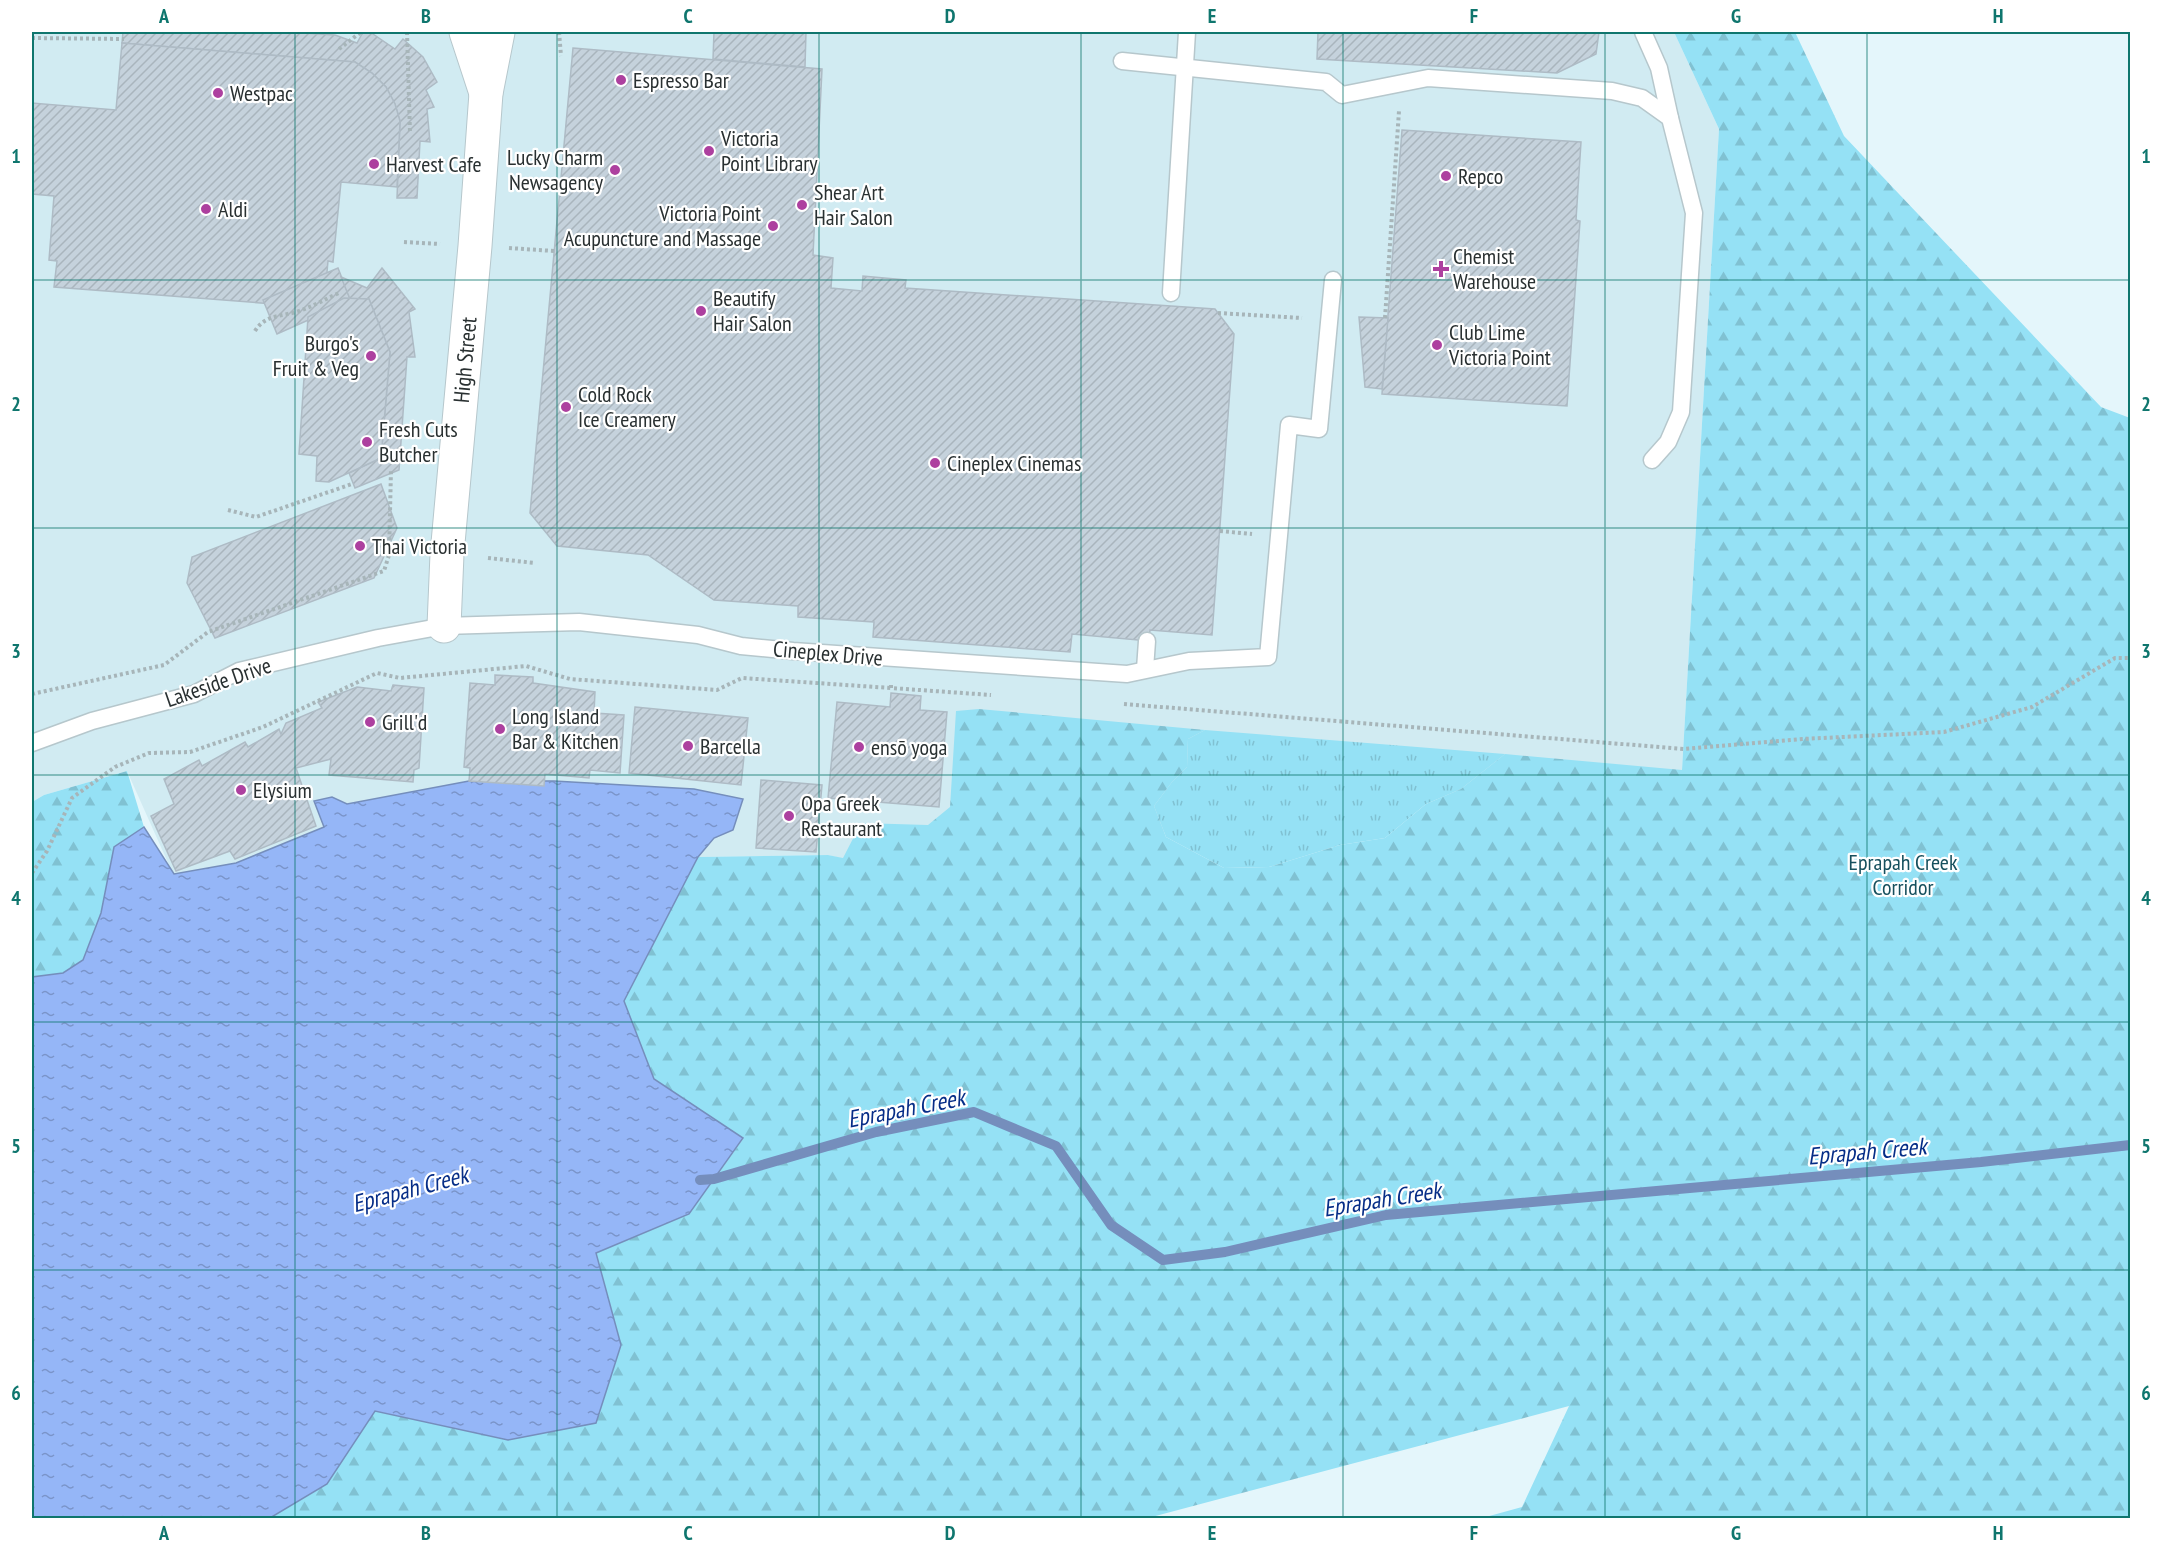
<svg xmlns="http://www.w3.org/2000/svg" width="2162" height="1550" viewBox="0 0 2162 1550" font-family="'PT Sans Narrow',sans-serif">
	<defs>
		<pattern id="grass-tufts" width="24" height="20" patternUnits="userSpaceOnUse" patternTransform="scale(1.5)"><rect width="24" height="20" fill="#95e1f5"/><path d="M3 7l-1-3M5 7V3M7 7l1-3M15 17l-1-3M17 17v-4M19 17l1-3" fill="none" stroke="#80c1d2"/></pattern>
		<pattern id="forest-firs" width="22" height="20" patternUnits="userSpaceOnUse" patternTransform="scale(1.5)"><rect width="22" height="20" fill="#95e1f5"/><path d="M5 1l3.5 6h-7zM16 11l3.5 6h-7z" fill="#80c1d2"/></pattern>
		<pattern id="water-ripples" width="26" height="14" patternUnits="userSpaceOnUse" patternTransform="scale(1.5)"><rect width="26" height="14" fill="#95b6f7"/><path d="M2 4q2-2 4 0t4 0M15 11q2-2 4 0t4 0" fill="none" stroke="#7a94c9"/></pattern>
		<pattern id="building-hatch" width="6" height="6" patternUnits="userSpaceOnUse" patternTransform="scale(1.5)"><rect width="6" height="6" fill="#c5d2dc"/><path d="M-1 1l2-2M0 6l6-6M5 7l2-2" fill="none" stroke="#a9b5bd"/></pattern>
	</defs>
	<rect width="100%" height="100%" fill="#e4f6fb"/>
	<!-- built -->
	<polygon fill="#d1ebf2" points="32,32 1674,32 1719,129 1682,770 874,866 828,855 698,857 325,826 236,863 173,874 127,771 44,795 32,802"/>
	<!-- grass -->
	<polygon fill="url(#grass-tufts)" points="1205,730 1505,754 1461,789 1426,804 1385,838 1340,845 1269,867 1224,868 1166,837 1154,806 1172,782 1187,767 1188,739"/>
	<!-- forest -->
	<g fill="url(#forest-firs)">
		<polygon points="1674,32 1795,32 1844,136 2101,407 2130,418 2130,1518 1482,1518 1522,1507 1569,1406 1148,1518 270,1518 327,1484 375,1411 508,1440 621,1345 596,1253 689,1214 743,1139 654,1079 624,1001 698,857 828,855 843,858 861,823 928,825 950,807 956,711 979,709 1205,730 1188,739 1187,767 1172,782 1154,806 1166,837 1224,868 1269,867 1340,845 1385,838 1426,804 1461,789 1505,754 1682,770 1719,129"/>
		<polygon points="127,771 144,827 114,847 101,913 83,960 63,973 32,977 32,802 44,795"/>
	</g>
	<!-- water -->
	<polygon fill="url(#water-ripples)" stroke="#758ebc" stroke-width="1.5" points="469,781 554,781 694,789 743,799 733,830 714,838 698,857 624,1001 654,1079 743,1138 689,1214 596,1253 621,1345 596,1423 508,1440 375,1411 327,1484 270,1518 32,1518 32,977 63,973 83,960 101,913 114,847 144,827 174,874 236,863 324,827 314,801 332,797 347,804"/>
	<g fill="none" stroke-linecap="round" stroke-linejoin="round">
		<!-- stream -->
		<polyline stroke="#758ebc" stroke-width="10" points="700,1180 714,1179 876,1132 974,1112 1056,1146 1111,1225 1163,1260 1225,1252 1386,1215 1981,1162 2130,1145"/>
	</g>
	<!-- building -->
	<g fill="url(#building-hatch)" stroke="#aebbc5" stroke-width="1.5">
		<polygon points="123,32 284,32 335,35 357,43 363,32 370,32 395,49 403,39 423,57 437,82 426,90 434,107 427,109 430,142 420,141 417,198 397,198 400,121 395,104 386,87 372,73 355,62 122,43"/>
		<polygon points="714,32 806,32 805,67 713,59"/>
		<polygon points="1318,32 1599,32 1596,54 1557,73 1317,59"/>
		<polygon points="122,43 355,62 372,73 386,87 395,104 400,121 397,187 341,182 333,262 328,261 326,283 300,306 54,287 57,261 49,260 54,196 32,194 32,103 116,110"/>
		<polygon points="573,48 822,69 813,255 833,258 831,288 862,291 863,276 906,280 905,288 1215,309 1234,334 1212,635 1150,630 1149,641 1072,634 1070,652 873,637 874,622 798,617 798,606 714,600 648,555 557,546 530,513"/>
		<polygon points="1402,130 1581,142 1576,220 1580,221 1567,406 1382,394"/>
		<polygon points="338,268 351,301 277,334 263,300"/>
		<polygon points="382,268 415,309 409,312 415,357 407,357 399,470 355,488 349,473 381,458 390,352 369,299 350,299 341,277 367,288"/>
		<polygon points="344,298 369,299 390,352 381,458 329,482 316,481 317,456 299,454 308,317"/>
		<polygon points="1359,317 1388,318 1382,389 1365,387"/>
		<polygon points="381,484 397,528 374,578 215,638 187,583 192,557"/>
		<polygon points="495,675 533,677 533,683 595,692 594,713 624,715 620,773 590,770 589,778 545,774 544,786 469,781 470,768 464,767 470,683 495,685"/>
		<polygon points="393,685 424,688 419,768 414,770 413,782 329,775 331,759 296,768 316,826 235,859 230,851 176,871 151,816 174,804 164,779 199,760 202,766 245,742 248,747 279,729 281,734 286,723 322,708 318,702 357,687 391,691"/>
		<polygon points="891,693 921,696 920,710 947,712 939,807 828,798 837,702 890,707"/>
		<polygon points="635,707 748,718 741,785 629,773"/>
		<polygon points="761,780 822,785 816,852 756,848"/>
	</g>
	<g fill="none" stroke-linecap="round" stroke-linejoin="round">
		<defs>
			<g id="lane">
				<polyline points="1643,32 1659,68 1670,118"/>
				<polyline points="1122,61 1326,82 1342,95 1428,78 1612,91 1642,98 1670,118 1694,213 1681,412 1668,442 1652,460"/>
				<polyline points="1171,293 1187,32"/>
				<polyline points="1145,669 1147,641"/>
				<polyline points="32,743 92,721 194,694 239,671 378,638 444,626 579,622 698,635 741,646 793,651 1127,674 1189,661 1268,657 1289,425 1319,429 1333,280"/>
			</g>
			<g id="street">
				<polyline points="466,32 486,93"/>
				<path id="s1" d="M444,626L447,554L475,246L486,93L498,32"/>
			</g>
		</defs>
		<!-- lane casing -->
		<use href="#lane" stroke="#b6c7cc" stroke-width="19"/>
		<!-- street casing -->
		<use href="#street" stroke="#b6c7cc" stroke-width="35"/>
		<!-- path -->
		<g stroke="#a7b5b9" stroke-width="4" stroke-dasharray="3 3" stroke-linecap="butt">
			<polyline points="407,32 410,133"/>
			<polyline points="559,32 561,56"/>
			<polyline points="32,38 124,39"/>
			<polyline points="339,49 361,32"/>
			<polyline points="404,242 440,244"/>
			<polyline points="509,248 554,251"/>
			<polyline points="1218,313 1302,318"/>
			<polyline points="1385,318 1399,111"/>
			<path d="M255,331C266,313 285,317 302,310C315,305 328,298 341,292"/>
			<polyline points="228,510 256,517 352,484"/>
			<polyline points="1220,531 1252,534"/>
			<polyline points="488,558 535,563"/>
			<polyline points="891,685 891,688 991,695"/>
			<polyline points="32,694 164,665 208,632 384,571 389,555 391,469"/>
			<polyline points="1124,704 1684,749 1802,739 1944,732 2032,707 2115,658 2130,658"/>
			<polyline points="32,873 47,851 72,798 115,767 149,753 190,752 263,727 377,673 400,678 526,666 570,679 717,690 742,678 891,688"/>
		</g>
		<!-- lane -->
		<use href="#lane" stroke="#fff" stroke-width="16"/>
		<!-- street -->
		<use href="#street" stroke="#fff" stroke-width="33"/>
	</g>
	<!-- grid -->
	<path fill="none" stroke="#0f766e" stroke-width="1.5" stroke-opacity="0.55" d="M295,32V1518M557,32V1518M819,32V1518M1081,32V1518M1343,32V1518M1605,32V1518M1867,32V1518M32,280H2130M32,528H2130M32,775H2130M32,1022H2130M32,1270H2130"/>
	<!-- markers -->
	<g fill="#ad409f" stroke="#fff" stroke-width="2">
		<circle cx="621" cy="80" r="6"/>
		<circle cx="218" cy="93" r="6"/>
		<circle cx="709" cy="151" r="6"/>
		<circle cx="374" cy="164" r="6"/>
		<circle cx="615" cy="170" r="6"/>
		<circle cx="1446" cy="176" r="6"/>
		<circle cx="802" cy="205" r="6"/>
		<circle cx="206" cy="209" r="6"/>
		<circle cx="773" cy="226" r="6"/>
		<path d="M1438 260h6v6h6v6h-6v6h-6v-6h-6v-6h6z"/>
		<circle cx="701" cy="311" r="6"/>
		<circle cx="1437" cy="345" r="6"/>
		<circle cx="371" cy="356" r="6"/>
		<circle cx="566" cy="407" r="6"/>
		<circle cx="367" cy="442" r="6"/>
		<circle cx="935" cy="463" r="6"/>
		<circle cx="360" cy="546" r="6"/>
		<circle cx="370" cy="722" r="6"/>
		<circle cx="500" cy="729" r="6"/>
		<circle cx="688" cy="746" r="6"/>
		<circle cx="859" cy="747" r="6"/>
		<circle cx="241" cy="790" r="6"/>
		<circle cx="789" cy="816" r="6"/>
	</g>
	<g text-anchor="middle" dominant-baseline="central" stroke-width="4.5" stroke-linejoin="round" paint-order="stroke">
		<!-- poi labels -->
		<g font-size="22" fill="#293031" stroke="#fff" text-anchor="start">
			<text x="633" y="80">Espresso Bar</text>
			<text x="230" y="93">Westpac</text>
			<text x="721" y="138">Victoria<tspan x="721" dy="25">Point Library</tspan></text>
			<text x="603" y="157" text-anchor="end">Lucky Charm<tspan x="603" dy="25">Newsagency</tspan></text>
			<text x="386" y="164">Harvest Cafe</text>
			<text x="1458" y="176">Repco</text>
			<text x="814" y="192">Shear Art<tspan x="814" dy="25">Hair Salon</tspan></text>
			<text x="218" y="209">Aldi</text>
			<text x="761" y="213" text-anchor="end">Victoria Point<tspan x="761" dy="25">Acupuncture and Massage</tspan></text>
			<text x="1453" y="256">Chemist<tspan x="1453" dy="25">Warehouse</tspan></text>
			<text x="713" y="298">Beautify<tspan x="713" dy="25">Hair Salon</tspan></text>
			<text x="1449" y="332">Club Lime<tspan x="1449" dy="25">Victoria Point</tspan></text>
			<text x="359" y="343" text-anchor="end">Burgo's<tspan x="359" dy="25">Fruit &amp; Veg</tspan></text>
			<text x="578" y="394">Cold Rock<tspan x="578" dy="25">Ice Creamery</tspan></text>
			<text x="379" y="429">Fresh Cuts<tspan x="379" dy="25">Butcher</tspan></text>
			<text x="947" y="463">Cineplex Cinemas</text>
			<text x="372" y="546">Thai Victoria</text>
			<text x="512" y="716">Long Island<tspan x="512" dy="25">Bar &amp; Kitchen</tspan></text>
			<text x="382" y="722">Grill'd</text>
			<text x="700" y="746">Barcella</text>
			<text x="871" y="747">ensō yoga</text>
			<text x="253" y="790">Elysium</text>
			<text x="801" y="803">Opa Greek<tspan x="801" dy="25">Restaurant</tspan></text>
		</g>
		<!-- street labels -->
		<g font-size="22" fill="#293031" stroke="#fff">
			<text stroke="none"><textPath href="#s1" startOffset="267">High Street</textPath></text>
			<text transform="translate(828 653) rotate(5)">Cineplex Drive</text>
			<text transform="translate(218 682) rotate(-19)">Lakeside Drive</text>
		</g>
		<!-- park labels -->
		<g font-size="22" fill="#16505e" stroke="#fff">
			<text x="1903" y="862">Eprapah Creek<tspan x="1903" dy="25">Corridor</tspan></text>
		</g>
		<!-- water labels -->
		<g font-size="24" font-style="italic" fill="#062d87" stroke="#fff">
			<text transform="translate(906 1108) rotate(-11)">Eprapah Creek</text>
			<text transform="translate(1867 1151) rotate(-5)">Eprapah Creek</text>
			<text transform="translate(410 1189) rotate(-15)">Eprapah Creek</text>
			<text transform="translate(1382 1199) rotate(-9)">Eprapah Creek</text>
		</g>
	</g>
	<!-- border -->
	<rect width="2162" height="1550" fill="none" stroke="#ffffff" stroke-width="66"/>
	<rect x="33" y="33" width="2096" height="1484" fill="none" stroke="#0f766e" stroke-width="2"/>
	<g font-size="20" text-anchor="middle" font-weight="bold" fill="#0f766e">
		<text x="164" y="23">A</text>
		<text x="426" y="23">B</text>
		<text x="688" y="23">C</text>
		<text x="950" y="23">D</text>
		<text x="1212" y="23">E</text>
		<text x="1474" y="23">F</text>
		<text x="1736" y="23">G</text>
		<text x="1998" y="23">H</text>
		<text x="16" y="163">1</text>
		<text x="2146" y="163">1</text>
		<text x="16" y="411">2</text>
		<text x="2146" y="411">2</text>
		<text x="16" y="658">3</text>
		<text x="2146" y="658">3</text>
		<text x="16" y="905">4</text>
		<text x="2146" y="905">4</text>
		<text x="16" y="1153">5</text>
		<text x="2146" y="1153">5</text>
		<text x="16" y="1400">6</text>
		<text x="2146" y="1400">6</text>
		<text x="164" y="1540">A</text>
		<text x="426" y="1540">B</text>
		<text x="688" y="1540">C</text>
		<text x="950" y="1540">D</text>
		<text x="1212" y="1540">E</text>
		<text x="1474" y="1540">F</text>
		<text x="1736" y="1540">G</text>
		<text x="1998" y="1540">H</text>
	</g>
</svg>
